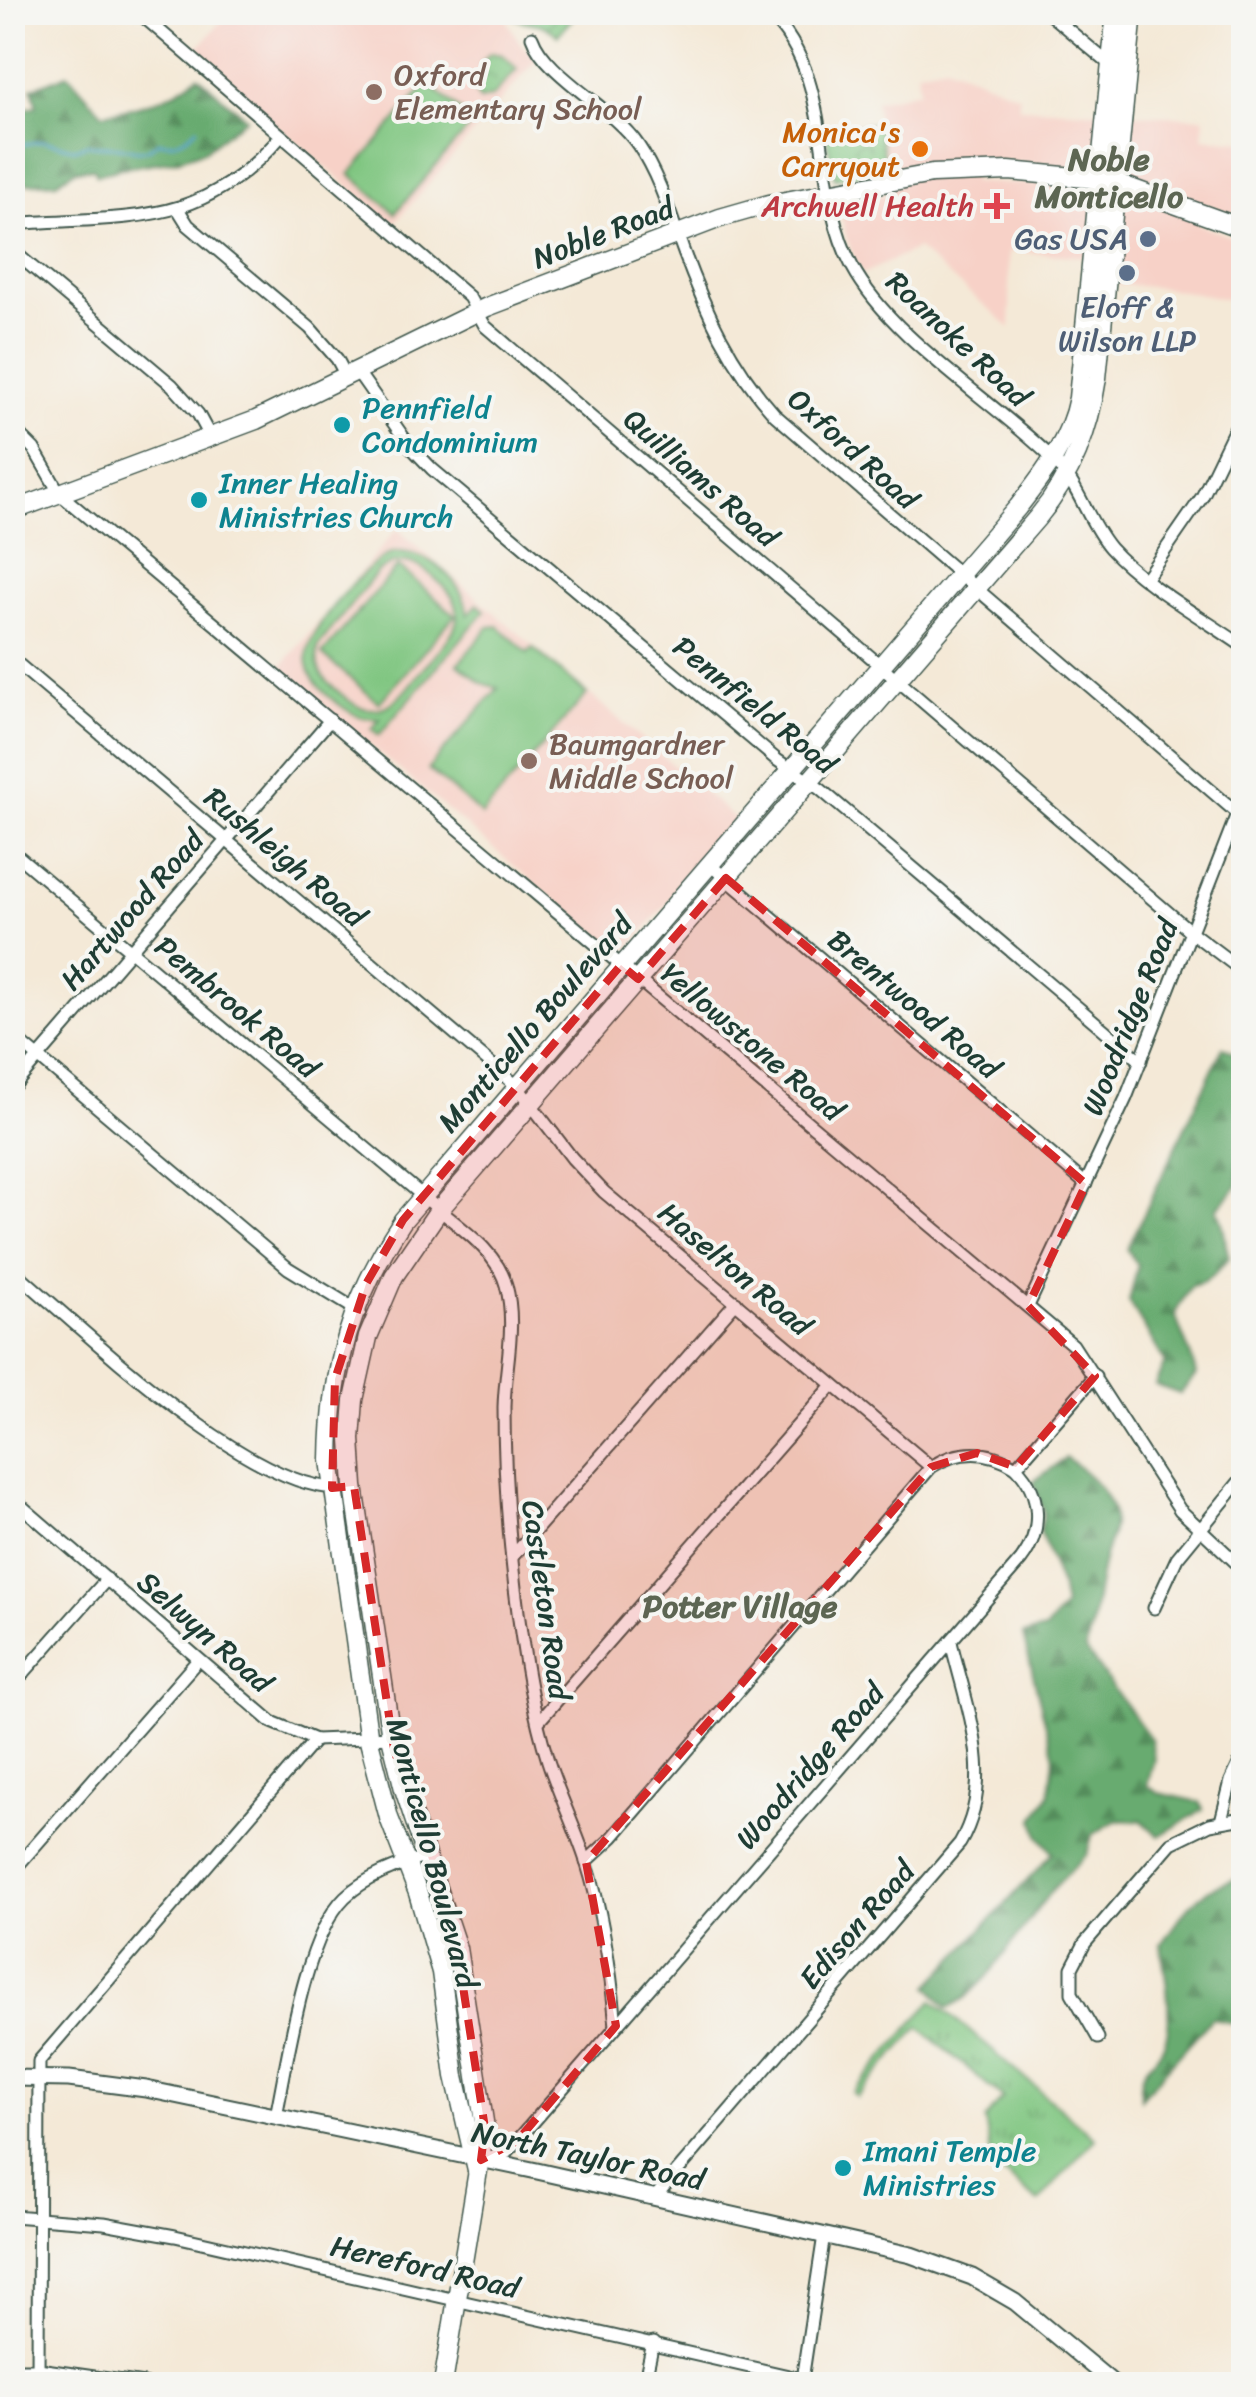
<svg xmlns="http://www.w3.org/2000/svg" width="1256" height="2397" viewBox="0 0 1256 2397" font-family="Sriracha,sans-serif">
	<defs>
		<pattern id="grass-tufts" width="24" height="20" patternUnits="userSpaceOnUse" patternTransform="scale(2.5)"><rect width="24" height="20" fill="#80c681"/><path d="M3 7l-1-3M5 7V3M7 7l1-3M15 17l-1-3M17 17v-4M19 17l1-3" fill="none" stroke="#68a26a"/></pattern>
		<pattern id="forest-firs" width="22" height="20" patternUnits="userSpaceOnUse" patternTransform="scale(2.5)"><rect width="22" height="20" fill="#68ab6f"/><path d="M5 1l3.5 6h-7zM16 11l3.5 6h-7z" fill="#558c5c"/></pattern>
		<pattern id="park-crowns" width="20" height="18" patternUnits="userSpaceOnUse" patternTransform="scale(2.5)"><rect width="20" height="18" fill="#80c681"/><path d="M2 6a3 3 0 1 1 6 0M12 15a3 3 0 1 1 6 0" fill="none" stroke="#68a26a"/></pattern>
		<pattern id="garden-furrows" width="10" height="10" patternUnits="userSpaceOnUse" patternTransform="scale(2.5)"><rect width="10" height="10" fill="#80c681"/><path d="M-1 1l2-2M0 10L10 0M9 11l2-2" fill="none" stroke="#68a26a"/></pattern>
	</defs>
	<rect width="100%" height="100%" fill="#f6f6f2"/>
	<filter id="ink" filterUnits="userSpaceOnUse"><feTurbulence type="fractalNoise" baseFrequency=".01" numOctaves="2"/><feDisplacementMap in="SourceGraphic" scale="20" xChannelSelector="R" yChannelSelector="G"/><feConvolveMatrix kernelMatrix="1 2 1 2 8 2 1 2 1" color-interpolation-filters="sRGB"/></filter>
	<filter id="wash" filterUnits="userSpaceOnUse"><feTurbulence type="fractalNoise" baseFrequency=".0048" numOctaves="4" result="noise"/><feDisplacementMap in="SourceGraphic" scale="40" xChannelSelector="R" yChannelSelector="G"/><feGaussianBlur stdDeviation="2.25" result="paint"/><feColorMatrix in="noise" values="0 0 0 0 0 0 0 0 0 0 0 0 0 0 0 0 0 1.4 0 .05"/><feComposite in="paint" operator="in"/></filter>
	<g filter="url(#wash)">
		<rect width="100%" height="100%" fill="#f4e9d7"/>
		<!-- built -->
		<g fill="#f7d1c7" fill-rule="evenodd">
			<polygon points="502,12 521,45 537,59 393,225 193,53 229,13"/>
			<path d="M946,65L1019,95V107L1205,118L1203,138L1243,141V218L1205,204L1197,224L1243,241V302L1165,288L1113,284L1115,259L1008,251L1011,328L917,249L862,274L847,240L839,207L845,202L889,194L875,101L919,91L917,71ZM974,160L1052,164L1050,185L973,182Z"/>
			<polygon points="397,529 739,822 629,947 612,948 279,669"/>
		</g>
		<!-- grass -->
		<polygon fill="url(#grass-tufts)" stroke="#50825a" stroke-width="2.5" points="933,2000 1095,2138 1039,2202 992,2164 985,2120 1003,2098 919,2027 857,2097 853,2093"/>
		<!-- forest -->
		<g fill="url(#forest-firs)" stroke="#447452" stroke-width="2.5">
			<path d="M68,74L102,113C137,109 171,99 198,76L246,118L204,151L177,160L120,168L97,175L94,168L75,170L56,182L13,184V111L37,106L32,88Z"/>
			<path d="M1223,1047L1243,1057V1158L1238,1161V1185L1217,1209C1226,1225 1223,1240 1229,1257C1218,1271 1208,1283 1191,1286L1175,1313C1180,1335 1192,1352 1196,1375L1180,1394L1155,1385L1165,1362L1129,1302L1138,1265L1127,1250Z"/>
			<path d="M1066,1458C1084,1470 1106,1489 1112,1511C1116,1528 1108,1542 1104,1557C1096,1588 1095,1619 1085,1650L1151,1739L1154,1759L1147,1786L1159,1793L1200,1802L1203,1810L1159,1836L1141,1820L1115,1821L1092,1835L1087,1854L1051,1891L987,1977L966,1998L948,2008L929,1986L1053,1853L1039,1836L1034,1819L1050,1793L1054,1757L1023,1635L1045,1630L1064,1607L1060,1584L1040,1531L1044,1512L1033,1482Z"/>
			<path d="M1243,1877V2026L1212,2018L1141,2098C1139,2058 1155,2069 1165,2041C1174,2018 1164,1969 1161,1944C1187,1908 1198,1887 1243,1877Z"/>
		</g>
		<!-- park -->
		<g fill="url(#park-crowns)" stroke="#50825a" stroke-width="2.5">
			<polygon points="490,53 502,55 517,69 492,97 480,100 472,88 484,77 481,64"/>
			<polygon points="878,123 886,171 835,178 825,132"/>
		</g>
		<!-- garden -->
		<path fill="url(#garden-furrows)" stroke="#50825a" stroke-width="2.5" d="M508,13H577L558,35C535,16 529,29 508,13Z"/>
		<!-- pitch -->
		<g fill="#80c681" stroke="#50825a" stroke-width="2.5" fill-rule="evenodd">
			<polygon points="428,83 473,122 395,213 350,174"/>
			<path d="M395,552C429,551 464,581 468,615L478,604L485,611L379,735L372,729L380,719C359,720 347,711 331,698C318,687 308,676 307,658C306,629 368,560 395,552ZM407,562C421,565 429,573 439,582C479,616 445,643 420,672C408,687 395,709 373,709C356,710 345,697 333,687C319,675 315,664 318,646L378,571L393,563Z"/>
			<polygon points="398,566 455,615 379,703 322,654"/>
			<polygon points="498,626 528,653 533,648 587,694 482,815 428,769 498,688 482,683 458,664 489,627"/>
		</g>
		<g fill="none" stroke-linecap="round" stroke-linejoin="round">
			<!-- stream -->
			<path stroke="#53a2cd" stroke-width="2.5" d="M12,146L44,141L76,149L87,144C99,148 109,145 120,147C139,151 141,155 159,142C175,145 185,140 197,128"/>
		</g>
	</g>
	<g filter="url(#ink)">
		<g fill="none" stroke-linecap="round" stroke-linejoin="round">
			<defs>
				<g id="minor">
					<polyline points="138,12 469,297 485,326 1191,932 1244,972"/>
					<path d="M768,12C838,79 809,186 852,266C890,338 994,401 1053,459C1079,484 1087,521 1110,548C1142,584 1203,618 1244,647"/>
					<polyline points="1047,12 1113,67"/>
					<path d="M532,37C545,75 612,107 638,145C659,176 670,214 683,250C705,310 731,366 775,415L1244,819"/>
					<polyline points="178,209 188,225 310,328 337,359 346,376"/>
					<path d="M12,224C124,215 201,231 281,136"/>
					<polyline points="12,250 172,385 198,414 211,438"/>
					<polyline points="357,371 409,445 432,469 777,760 820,789 1141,1061"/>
					<polyline points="12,427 34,449 60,494 1073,1345 1180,1510 1244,1570"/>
					<polyline points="1146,578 1202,497 1244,410"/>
					<polyline points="12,659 517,1086 572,1158 604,1192 931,1467"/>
					<path d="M12,851L430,1202C457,1226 496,1249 506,1285C517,1325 505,1367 504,1407C504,1476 509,1544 518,1612C525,1662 533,1713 548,1761C559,1795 575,1827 586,1861C603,1914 611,1971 616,2026"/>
					<polyline points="709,864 1086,1184"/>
					<polyline points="12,1035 288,1268 360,1312"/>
					<polyline points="12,1088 330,720"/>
					<path d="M12,1269C84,1330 244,1486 336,1488"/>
					<polyline points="1028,1306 1126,1098 1244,796"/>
					<polyline points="12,1498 272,1722 315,1740 391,1737"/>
					<polyline points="512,1557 736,1302"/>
					<polyline points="1154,1608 1177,1558 1244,1476"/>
					<polyline points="12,1686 107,1579"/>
					<polyline points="538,1722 833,1385"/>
					<polyline points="1221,1821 1231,1781 1244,1754"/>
					<path d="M586,1862L613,1837L931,1467C958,1449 989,1449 1016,1467"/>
					<polyline points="12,1872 198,1660"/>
					<polyline points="1098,2038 1072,1993 1072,1968 1085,1943 1171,1843 1210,1824 1244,1818"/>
					<path d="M276,2116C288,2059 304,1937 345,1897C367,1876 398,1866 427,1856"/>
					<path d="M485,2159L505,2153L517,2141L1021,1560C1043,1531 1042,1493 1016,1467L1095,1376"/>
					<path d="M655,2197L960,1843C997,1779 967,1709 951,1642"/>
					<polyline points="12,2216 104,2223 175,2236 824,2384"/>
					<polyline points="12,2369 38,2369 144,2384"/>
					<polyline points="802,2380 824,2235"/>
					<polyline points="38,2384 39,2061 315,1740"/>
					<polyline points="644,2384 653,2343"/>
				</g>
				<polyline id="tertiary" points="12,2078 69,2079 146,2089 537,2171 911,2255 972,2277 1015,2302 1114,2384"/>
				<g id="secondary">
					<polyline points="12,511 256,420 487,307 720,218 769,204 932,174 1009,171 1108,180 1244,229"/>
					<path d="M477,2171L455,2076L441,1972L418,1893L389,1818L369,1741L330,1460C331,1367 352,1297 403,1220L1018,507C1044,474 1070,440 1078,398L1116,12"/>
					<path d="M443,2384L485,2128L457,1948L404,1789L391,1737L354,1486L351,1439L354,1400L368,1337L394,1276L439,1210L1038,517C1072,476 1089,431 1097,378L1133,12"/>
				</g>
			</defs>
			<!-- minor casing -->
			<use href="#minor" stroke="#3f574c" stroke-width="15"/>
			<!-- tertiary casing -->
			<use href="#tertiary" stroke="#3f574c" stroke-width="19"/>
			<!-- secondary casing -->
			<use href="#secondary" stroke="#3f574c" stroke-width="21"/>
			<!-- minor -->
			<use href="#minor" stroke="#fff" stroke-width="11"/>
			<!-- tertiary -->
			<use href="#tertiary" stroke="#fff" stroke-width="15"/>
			<!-- secondary -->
			<use href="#secondary" stroke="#fff" stroke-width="18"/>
		</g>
	</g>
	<!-- marked area -->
	<path fill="#d62828" fill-opacity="0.2" stroke="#d62828" stroke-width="8" stroke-dasharray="20 12" stroke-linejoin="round" d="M726,878L1086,1184L1028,1306L1095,1376L1016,1467L977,1453L931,1467L586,1862L616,2026L517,2141L481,2160L485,2128L457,1948L394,1749L354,1486L332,1488L335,1379L366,1284L403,1220L621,965L638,979Z"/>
	<!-- markers -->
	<g fill="#8d6e63" stroke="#f6f6f2" stroke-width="4">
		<circle cx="374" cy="92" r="10"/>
		<circle cx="529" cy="761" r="10"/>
	</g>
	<circle fill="#e8710a" stroke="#f6f6f2" stroke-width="4" cx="920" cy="149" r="10"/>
	<path fill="#e0444e" stroke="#f6f6f2" stroke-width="4" d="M992 191h10v10h10v10h-10v10h-10v-10h-10v-10h10z"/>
	<g fill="#5c6f8a" stroke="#f6f6f2" stroke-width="4">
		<circle cx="1148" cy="239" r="10"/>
		<circle cx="1127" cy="273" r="10"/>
	</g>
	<g fill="#0f9aa8" stroke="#f6f6f2" stroke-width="4">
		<circle cx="342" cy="425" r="10"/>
		<circle cx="199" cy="500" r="10"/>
		<circle cx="843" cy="2168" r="10"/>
	</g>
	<g text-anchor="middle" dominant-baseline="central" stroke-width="8" stroke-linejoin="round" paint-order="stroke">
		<!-- education labels -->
		<g font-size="30" fill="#785e54" stroke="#f6f6f2" text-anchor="start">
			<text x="394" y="75">Oxford<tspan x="394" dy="34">Elementary School</tspan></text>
			<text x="549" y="744">Baumgardner<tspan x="549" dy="34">Middle School</tspan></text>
		</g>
		<!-- food labels -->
		<g font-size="30" fill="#c56008" stroke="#f6f6f2" text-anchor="end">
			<text x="900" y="132">Monica's<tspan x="900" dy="34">Carryout</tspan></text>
		</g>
		<!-- health labels -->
		<g font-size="30" fill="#be3a42" stroke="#f6f6f2" text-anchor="end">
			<text x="974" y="206">Archwell Health</text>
		</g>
		<!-- street labels -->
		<g font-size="30" fill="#1f3d34" stroke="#f6f6f2">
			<text transform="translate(603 233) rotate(-21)">Noble Road</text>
			<text transform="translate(958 339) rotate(43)">Roanoke Road</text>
			<text transform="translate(853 449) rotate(42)">Oxford Road</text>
			<text transform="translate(701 478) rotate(41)">Quilliams Road</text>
			<text transform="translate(755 705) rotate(39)">Pennfield Road</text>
			<text transform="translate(285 857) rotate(40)">Rushleigh Road</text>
			<text transform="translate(132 910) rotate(-49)">Hartwood Road</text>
			<text transform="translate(914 1004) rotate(40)">Brentwood Road</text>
			<text transform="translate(237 1007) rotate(40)">Pembrook Road</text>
			<text transform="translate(1130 1017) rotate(-68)">Woodridge Road</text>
			<text transform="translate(535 1023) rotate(-49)">Monticello Boulevard</text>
			<text transform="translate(752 1042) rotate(40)">Yellowstone Road</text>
			<text transform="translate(735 1269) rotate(40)">Haselton Road</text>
			<text transform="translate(546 1600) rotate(82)">Castleton Road</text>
			<text transform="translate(205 1632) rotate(41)">Selwyn Road</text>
			<text transform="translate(810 1766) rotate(-49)">Woodridge Road</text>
			<text transform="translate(432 1853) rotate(75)">Monticello Boulevard</text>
			<text transform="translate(857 1925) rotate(-49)">Edison Road</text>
			<text transform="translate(588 2156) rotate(12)">North Taylor Road</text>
			<text transform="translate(425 2267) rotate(13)">Hereford Road</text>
		</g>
		<!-- service labels -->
		<g font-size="30" fill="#4e5e75" stroke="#f6f6f2" text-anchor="end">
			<text x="1128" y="239">Gas USA</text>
			<text x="1127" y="307" text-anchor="middle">Eloff &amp;<tspan x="1127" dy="34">Wilson LLP</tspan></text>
		</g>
		<!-- culture labels -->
		<g font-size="30" fill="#0d838f" stroke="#f6f6f2" text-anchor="start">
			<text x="362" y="408">Pennfield<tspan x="362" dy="34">Condominium</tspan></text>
			<text x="219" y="483">Inner Healing<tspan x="219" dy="34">Ministries Church</tspan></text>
			<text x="863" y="2151">Imani Temple<tspan x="863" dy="34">Ministries</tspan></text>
		</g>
		<!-- neighbourhood labels -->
		<g font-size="32" font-weight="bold" fill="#5d6653" stroke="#f6f6f2">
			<text x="1109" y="159">Noble<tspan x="1109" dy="37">Monticello</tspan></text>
			<text x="740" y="1606">Potter Village</text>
		</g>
	</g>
	<!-- margin -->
	<rect width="1256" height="2397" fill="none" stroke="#f6f6f2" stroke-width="50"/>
</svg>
